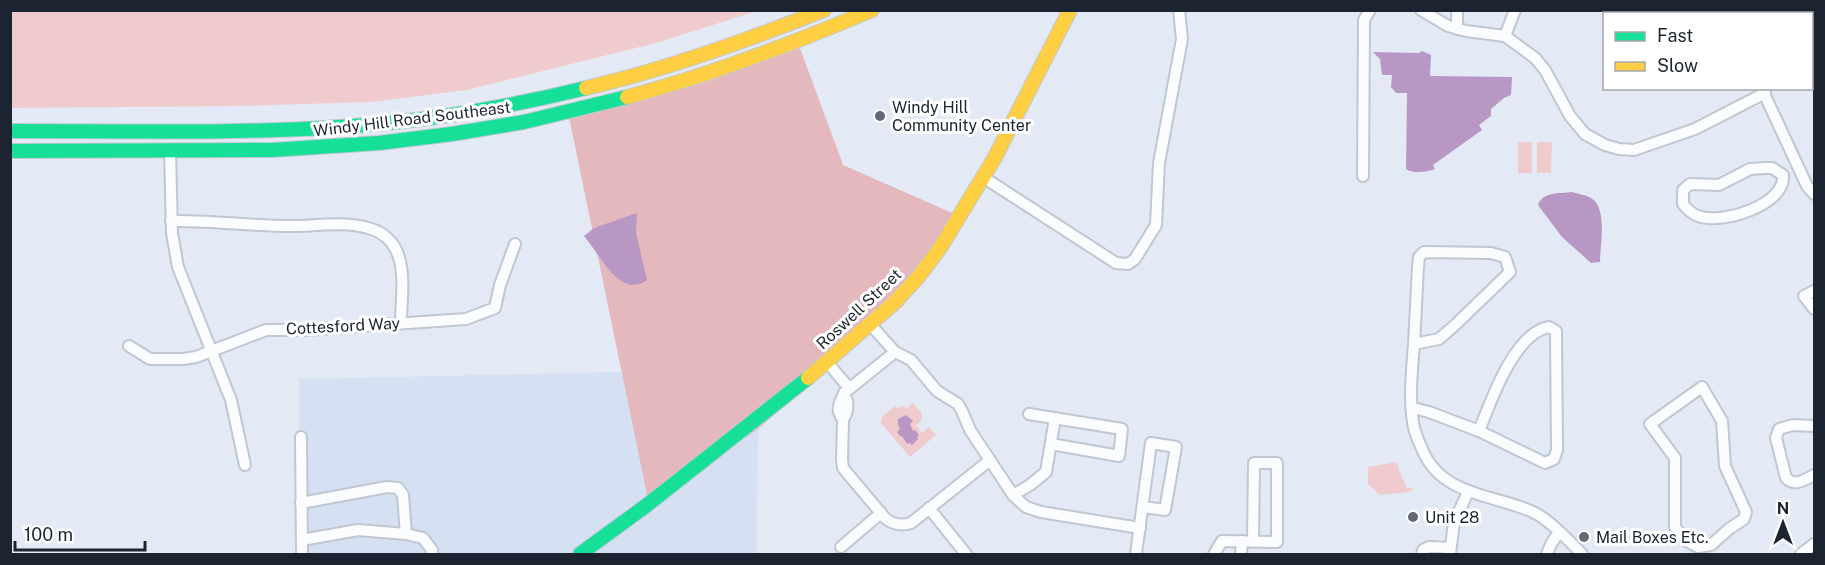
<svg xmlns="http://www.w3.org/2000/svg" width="1825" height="565" viewBox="0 0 1825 565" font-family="'Public Sans',sans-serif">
	<rect width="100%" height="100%" fill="#e3eaf5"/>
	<!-- built -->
	<polygon fill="#d5e0f3" points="622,372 650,504 758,429 757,554 299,554 299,379"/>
	<!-- green -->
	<g fill="#efcbce">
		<polygon points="10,11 11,10 757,11 656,43 467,90 372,102 237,106 11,108"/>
		<rect x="1518" y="142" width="14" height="31"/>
		<polygon points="1537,142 1552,142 1551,173 1537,173"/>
		<polygon points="913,403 922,414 922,420 916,425 922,433 929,427 936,435 910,457 881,423 882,417 895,406 897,408 904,406 906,409"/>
		<polygon points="1396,462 1407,489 1411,487 1413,490 1408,492 1380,495 1368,484 1368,467"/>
	</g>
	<!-- forest -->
	<polygon fill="#e5b8bd" points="800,48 843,165 959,216 903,306 758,429 649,504 569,117 700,84"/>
	<!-- water -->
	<g fill="#b897c5">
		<path d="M1422,51L1431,55L1430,75L1431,76L1512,77L1511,95L1504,98L1491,109V116L1479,125L1482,130L1433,165L1435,169C1427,172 1413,174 1406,169L1407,93H1396L1391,87L1392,75H1382L1380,59L1373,52L1419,53Z"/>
		<path d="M1572,192C1578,194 1586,195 1591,198C1608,208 1600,245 1600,262L1591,263L1562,237L1538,205C1543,191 1560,194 1572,192Z"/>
		<path d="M637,213L636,233L647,280C620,300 599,253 584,236L594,228Z"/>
		<polygon points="906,415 913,421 910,424 913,431 915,430 919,435 917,437 918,439 912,445 910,443 907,444 902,436 901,437 897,432 900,429 898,424 898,419"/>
	</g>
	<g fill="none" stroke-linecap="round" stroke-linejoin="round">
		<defs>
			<g id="street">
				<polyline points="1421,10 1448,26 1466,31 1505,36 1535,58 1545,70 1570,116 1585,134 1605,145 1619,149 1634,150 1695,129 1765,93"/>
				<polyline points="1786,10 1787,14"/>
				<polyline points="1633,14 1633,10"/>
				<polyline points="1725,14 1730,10"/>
				<polyline points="1812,17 1814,15"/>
				<polyline points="1457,29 1457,10"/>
				<polyline points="1505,36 1515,10"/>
				<polyline points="1762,89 1807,186 1814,194"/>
				<polyline points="170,150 172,233 178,267 231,400 245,465"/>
				<path d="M1766,168H1772L1783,175C1786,205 1722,225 1698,216C1692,214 1687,209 1683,204V190L1690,184L1719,185L1750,169Z"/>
				<polyline points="1363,176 1364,20 1370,10"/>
				<polyline points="983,177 1116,263 1128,264 1135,259 1156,225 1159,163 1182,39 1179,10"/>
				<path d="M171,221C211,220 250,226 290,226C316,226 343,221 368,228C377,230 385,235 391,242C408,263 401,298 401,323"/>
				<polygon points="1424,252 1491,253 1505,257 1510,272 1454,326 1439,339 1414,344 1418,267 1419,257"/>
				<polyline points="1814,291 1804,296 1814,309"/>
				<polyline points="870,324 895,352 911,360 937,391 958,404 962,411 970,430 1013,495 1026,507 1041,512 1140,528"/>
				<path d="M1549,327L1556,331V334L1557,450L1554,459L1545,463L1479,431C1491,401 1514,333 1549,327Z"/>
				<path d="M1414,344C1412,369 1409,397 1413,422C1414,432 1418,440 1422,449C1441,496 1493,494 1533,512C1550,520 1569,541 1582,554"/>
				<polyline points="129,346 150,359 183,359 196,357 266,330 306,330 466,319 495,308 500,285 515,244"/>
				<polyline points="827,362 849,388"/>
				<polygon points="1702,387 1722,421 1725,466 1746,512 1744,519 1729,529 1711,545 1698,547 1685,540 1675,527 1675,458 1650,424"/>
				<path d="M843,397L847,400C848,407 848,413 843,419L842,460L843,468L885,518C892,524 902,526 911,523L990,460"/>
				<polyline points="1413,408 1429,412 1479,431"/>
				<polyline points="1029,414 1122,429 1119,456 1051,444"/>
				<path d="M843,419C834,409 841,402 844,393L895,352"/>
				<path d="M1814,426L1793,425L1779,429L1776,438L1786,478C1795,487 1804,480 1814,475"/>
				<polyline points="301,437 302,554"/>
				<polyline points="1013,495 1030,485 1046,472 1055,418"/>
				<polyline points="301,503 387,487 398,488 403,495 406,534"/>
				<polyline points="929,508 966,554"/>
				<polyline points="302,540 358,530 406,534 423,538 432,550 432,554"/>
				<polyline points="841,547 881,513"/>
				<polyline points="1136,554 1151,443 1176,447 1165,510 1143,507"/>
				<polyline points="1214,554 1222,541 1277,542 1277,463 1254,463 1253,542"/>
				<polyline points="1241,554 1242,541"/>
				<polyline points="1422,554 1423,550 1429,547 1450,548"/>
				<polyline points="1450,554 1454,522 1468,492"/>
				<polyline points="1547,554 1551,544 1559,532"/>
				<polyline points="1801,554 1814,544"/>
			</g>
			<g id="fast">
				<path d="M10,131C120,131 229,134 339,127C422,122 505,108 586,88"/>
				<polyline points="10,151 272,150 379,143 452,134 524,122 627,97"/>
				<polyline points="580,554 647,505 808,378"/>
			</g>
			<g id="slow">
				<path d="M586,88C668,69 746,41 824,10"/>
				<path d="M627,97C711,75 792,44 872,10"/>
				<polyline points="808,378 895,302 919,276 940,248 994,159 1070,10"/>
			</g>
		</defs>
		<!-- street casing -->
		<use href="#street" stroke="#c0c7d2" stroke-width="14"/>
		<!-- fast casing -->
		<use href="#fast" stroke="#c0c7d2" stroke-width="16"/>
		<!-- slow casing -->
		<use href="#slow" stroke="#c0c7d2" stroke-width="16"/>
		<!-- street -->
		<use href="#street" stroke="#fbfcfe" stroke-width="10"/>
		<!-- fast -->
		<use href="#fast" stroke="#16e098" stroke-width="14"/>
		<!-- slow -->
		<use href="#slow" stroke="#ffcf43" stroke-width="14"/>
	</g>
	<!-- markers -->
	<g fill="#626976" stroke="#fff" stroke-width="2">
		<circle cx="880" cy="116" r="6"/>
		<circle cx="1413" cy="517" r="6"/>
		<circle cx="1584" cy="537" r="6"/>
	</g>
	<g text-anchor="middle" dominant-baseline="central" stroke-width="6" stroke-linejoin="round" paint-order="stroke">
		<!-- poi labels -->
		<g font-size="16" fill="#1c2431" stroke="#fff" text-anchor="start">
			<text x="892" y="107">Windy Hill<tspan x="892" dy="18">Community Center</tspan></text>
			<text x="1425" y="517">Unit 28</text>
			<text x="1596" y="537">Mail Boxes Etc.</text>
		</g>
		<!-- street labels -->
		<g font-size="16" fill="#1c2431" stroke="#fff">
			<text transform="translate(412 119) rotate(-7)">Windy Hill Road Southeast</text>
			<text transform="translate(859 309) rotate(-43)">Roswell Street</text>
			<text transform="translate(343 326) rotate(-3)">Cottesford Way</text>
		</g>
	</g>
	<!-- border -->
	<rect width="1825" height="565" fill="none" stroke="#1c2431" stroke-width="24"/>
	<!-- legend -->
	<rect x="1603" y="12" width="210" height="78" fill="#ffffff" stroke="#a4a7ad" stroke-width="1.5"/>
	<rect x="1615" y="32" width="30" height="9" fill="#16e098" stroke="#a4a7ad" stroke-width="1.5"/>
	<text x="1657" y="42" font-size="18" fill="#1c2431">Fast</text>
	<rect x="1615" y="62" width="30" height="9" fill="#ffcf43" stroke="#a4a7ad" stroke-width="1.5"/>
	<text x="1657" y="72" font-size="18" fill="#1c2431">Slow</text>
	<!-- north arrow -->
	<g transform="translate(1783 523)" stroke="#ffffff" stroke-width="4.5" paint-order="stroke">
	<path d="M0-4.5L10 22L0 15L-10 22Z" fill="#1c2431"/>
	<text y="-9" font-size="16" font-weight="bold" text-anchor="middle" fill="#1c2431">N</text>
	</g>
	<!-- scale -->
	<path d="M15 541v9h130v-9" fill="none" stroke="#1c2431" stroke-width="3"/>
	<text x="24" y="541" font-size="18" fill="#1c2431" stroke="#ffffff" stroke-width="4.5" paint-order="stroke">100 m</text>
</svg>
